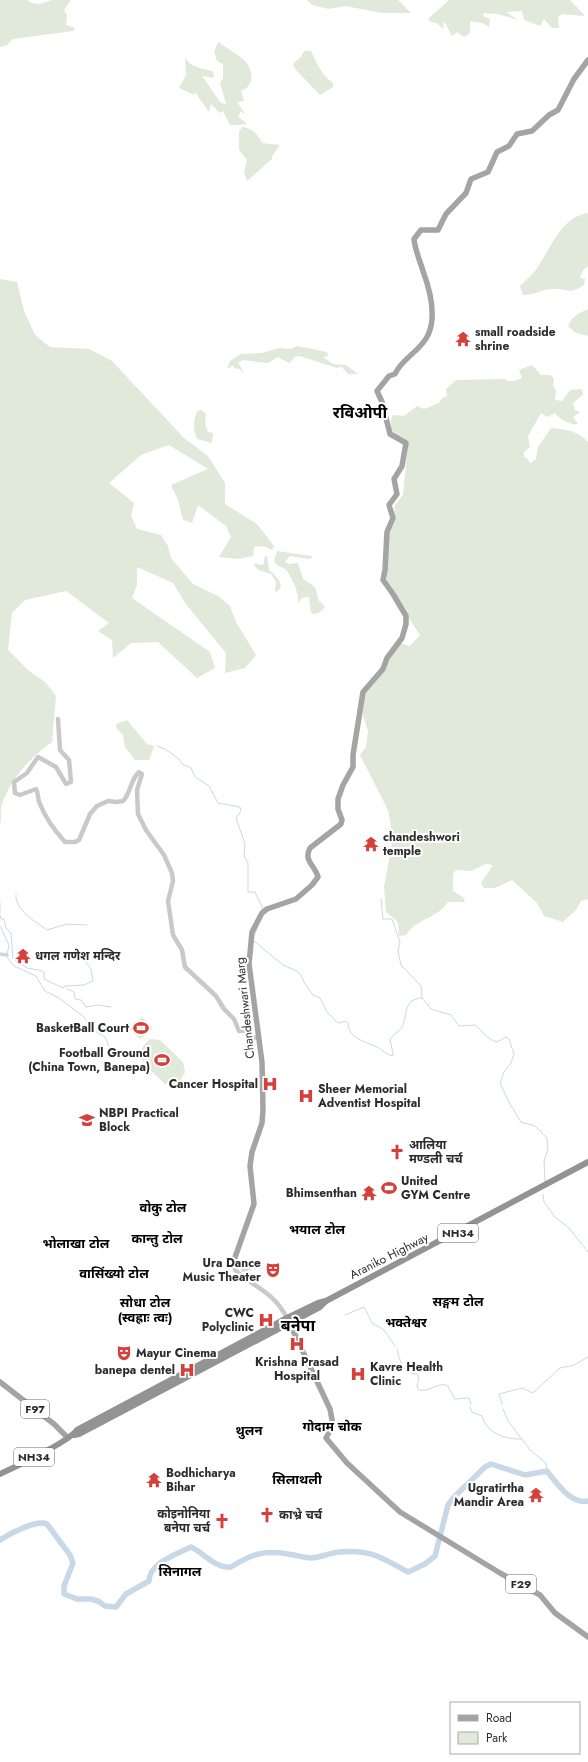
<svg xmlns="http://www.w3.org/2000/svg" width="588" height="1762" viewBox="0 0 588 1762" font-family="Jost,'Noto Sans Devanagari',sans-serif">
	<rect width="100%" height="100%" fill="#fff"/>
	<!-- green -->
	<g fill="#e1e9db">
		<polygon points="0,0 27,0 32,3 40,4 52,0 71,0 64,10 67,15 66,25 75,28 73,31 13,39 7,45 0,47"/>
		<polygon points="307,0 398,0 411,13 382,13 345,6 329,9 312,5"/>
		<polygon points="449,0 570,0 585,16 562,14 558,17 559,28 552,28 544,19 540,26 524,20 522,11 506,12 518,20 498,14 483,13 484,17 490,19 489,27 482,23 470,21 470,33 464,37 457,32 452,36 444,21 443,29 437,23 431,22 428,19"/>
		<path d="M218,42C226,48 238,54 245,61C254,71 255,86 241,91L244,101L237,102L246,115L241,111L238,116L247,124C241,124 237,126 230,125L223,111L220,113L211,104L209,112L195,92L194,95L179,88L186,75L185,58C192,68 201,68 213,71L214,78L202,76L221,103L226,104L220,83L223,78V64L217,61L214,52Z"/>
		<path d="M304,51H311C317,63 321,75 333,83V87L320,95L296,70L293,64L301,57Z"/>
		<path d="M242,127C252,128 258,134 262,143L280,145L272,156V159L247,181L244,173L247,160L239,150V132Z"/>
		<path d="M588,213V266L583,270L580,278L585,279L584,285C569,295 570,289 555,289C545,288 534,295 523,295L520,286C525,281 531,276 535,271C549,252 561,216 588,213Z"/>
		<path d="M0,279L17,282L24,311L35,335L50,347L89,349L112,361L184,438L208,456L225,483V504L257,524L274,546L272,550L263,546L254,547L253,556L238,559L219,557L231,537L226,526L198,505L192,523L183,520L178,500L171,485L208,469L169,445L141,455L109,483L134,503L131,515L137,529L161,535L168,546L171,558L193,584L218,596L230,606L236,622L256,655L245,668L225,673L226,653L185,603L173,583L137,567V585L132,598L210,652L215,668L197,678L158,642L131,643L113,658L112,640L98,631L109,623L66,591L25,600L12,613L8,650L29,671L45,682L56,696L52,742C30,758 11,778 2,804C0,810 2,818 0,825Z"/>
		<path d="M588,309V336L576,333L568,326C572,316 579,313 588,309Z"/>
		<polygon points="297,346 327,352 328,356 323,357 333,364 346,365 358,374 348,374 342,367 337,368 299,356 294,357 292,361 289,363 278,357 268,363 242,360 238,363 245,374 239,369 235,368 234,370 234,365 227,369 230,361 241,354 262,353 279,348 291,349"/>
		<path d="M532,365L541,375H550L554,378L553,386L556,390L555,400L562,401L570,390L581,389L583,392V395L573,403L575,410L580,412L573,417L578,424C570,425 560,420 555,413L547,417L541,413L528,436L530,447L524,452V457L527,458L530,463L536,459L538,447L551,428C566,429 578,431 588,442V899L581,901L576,910L563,922L544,916L537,903L512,880L495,888H484L481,883L493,865L486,864L471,871L456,870L453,874V891L463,897L465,902H448C438,918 416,919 406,935L399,936L398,922L386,912L384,887L393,837L388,810L360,755L366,747L368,731L361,709L364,690L400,643L410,646L420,635L386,584L388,538L394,514L395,505L403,495L408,443L391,432V419L393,415L404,416L417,406L424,409L439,403L442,398L447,396L446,389L456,380L504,379C511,383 515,381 522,378L519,370Z"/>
		<path d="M202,410L206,414L205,423L208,432L213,433L212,443L197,439C193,430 193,421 197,411Z"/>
		<path d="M277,551L312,556V558L309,559L290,556L285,561L288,564L298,563L303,579L315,587L319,601L325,607C322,611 316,616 311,613L309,597L302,598L298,603C299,592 293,580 287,571C283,566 277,568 274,561Z"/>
		<path d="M267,555L269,570C276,576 288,587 275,592L276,582L271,574L258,570L254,565L255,563L260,565L264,564V558Z"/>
		<polygon points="127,720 147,744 154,746 149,760 135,760 125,747 123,735 117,729 116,724"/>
		<polygon points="142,1017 153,1028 140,1039 130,1029"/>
		<path d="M150,1039L160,1040L183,1062L185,1072C180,1083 176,1084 165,1084C151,1069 128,1057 150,1039Z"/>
	</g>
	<!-- water -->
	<polygon fill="#c8d8e7" points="254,1259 257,1268 242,1272 239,1264"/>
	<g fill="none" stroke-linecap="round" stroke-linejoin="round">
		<!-- stream -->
		<g stroke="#c8d8e7" stroke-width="1">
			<polyline points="157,746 165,749 179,759 182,764 191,768 195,777 209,786 218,803 240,807 241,811 236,818 245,844 244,856 248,863 248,892 255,892 263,909"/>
			<path d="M16,895C14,909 37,923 47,930L67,924L87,925"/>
			<path d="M381,899L383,919H392L400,942L398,951L401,965L421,986L422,998L431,1009L451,1015L459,1026L475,1025C484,1032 485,1038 497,1042L506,1037L509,1039L514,1054L511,1063L504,1072L500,1083L510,1104L521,1122L535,1126L547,1138L548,1149L544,1161L545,1182"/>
			<polyline points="0,903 0,913"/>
			<polyline points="0,915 1,919 4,919 6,928 11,933 13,959 27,968 38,970"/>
			<polyline points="0,926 9,945 7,955"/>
			<polyline points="255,934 258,926"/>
			<path d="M254,941L283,965L297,971L301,975L305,984L313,995L320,998L327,1012L338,1023L346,1021L348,1023C348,1039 367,1042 379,1048C383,1051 387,1055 393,1056V1054L390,1039C393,1034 399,1032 402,1027C408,1014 403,999 422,998"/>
			<polyline points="7,957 14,966 36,976 45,991 59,998 84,1017 95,1031 105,1037 111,1051"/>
			<polyline points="39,970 44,972 44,979 63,988"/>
			<polyline points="64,988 64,986 84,985 93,981 91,969 85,961"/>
			<polyline points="67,989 74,992 75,999 81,1000 86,1007 98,1005 111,1007"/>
			<polyline points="543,1194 544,1202 555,1217 569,1228 588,1252"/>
			<polyline points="345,1315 364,1307 372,1323 384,1330 395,1346"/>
			<path d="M397,1349C400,1360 402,1374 417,1374L419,1378L417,1386L419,1390C430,1392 436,1383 447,1385L455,1399L469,1398L471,1404"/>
			<polyline points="502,1404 499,1394 522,1388 533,1393 560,1368 574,1365 588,1357"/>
			<path d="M470,1407L472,1412L482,1416C486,1433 506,1440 522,1439"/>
			<polyline points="503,1409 508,1421 531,1451 546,1463 547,1471"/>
		</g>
		<!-- canal -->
		<polyline stroke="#c8d8e7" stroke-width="3.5" points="0,954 7,955"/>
		<!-- river -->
		<path stroke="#c8d8e7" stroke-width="5.5" d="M0,1540C9,1534 37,1519 47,1524L70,1555L73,1563L64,1586V1594L77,1599H91L98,1601L105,1606L116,1607L126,1594L149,1581C149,1563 177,1554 191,1547C204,1553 216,1569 231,1567C252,1554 263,1550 288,1554C296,1555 305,1558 312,1558C321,1557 330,1553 339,1552C371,1549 382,1558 408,1572L425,1564L435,1556L448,1505L454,1497L485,1467L491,1464L525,1475L547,1471C556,1482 571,1505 588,1501"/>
		<!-- minor -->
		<g stroke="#c9c9c9" stroke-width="4.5">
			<path d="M58,719L60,750L69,760L71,782L66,784L56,767L38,757L27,773L14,782L15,793L20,795L36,789C39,794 37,799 40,804C45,817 56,832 65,842H75L79,840L90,814L97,806L108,801L117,802L123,801C131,793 130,780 139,772L142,774L137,790L138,814L146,830L164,855L172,873L173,881L168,901L173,935L182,950L185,967L216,996L224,1009L234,1019L239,1031L247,1030L252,1037L259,1038"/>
			<path d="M233,1263L235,1270C256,1289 273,1291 287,1318"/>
		</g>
		<!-- major -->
		<g stroke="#a4a4a4" stroke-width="5.5">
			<path d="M233,1263L254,1204L250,1166L252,1152L262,1123L263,1109L262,1062L249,964L252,932L262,913L267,909L296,899L312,885L318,877C315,865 303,861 310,848L341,824L342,820L338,809V799L343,785L353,767V755L363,692L383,669L387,658L402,638L406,624V616L393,594L383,580L385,570L387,532L393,518L389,505L397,494L394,479L402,466L406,443L390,434L382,402L377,391L389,376L395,374C402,358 421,351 428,335C437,316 430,290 423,271C420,261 415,250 414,239L421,230H438L446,214L466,193L471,179L488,172L497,152L509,146L517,134L532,131L549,115L558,110L574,79L588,60"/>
			<polyline points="288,1320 330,1409 333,1425 326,1438 347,1463 400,1512 500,1573 540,1595 555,1613 588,1637"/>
			<polyline points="0,1382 54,1424 68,1438"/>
		</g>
		<!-- highway -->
		<g stroke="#939393" stroke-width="6">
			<polyline points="74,1435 79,1434 320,1307 326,1301"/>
			<path d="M0,1474C17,1466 67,1443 77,1430L287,1318L318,1303L326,1301L588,1162"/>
		</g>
	</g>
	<!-- icons -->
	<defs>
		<symbol id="temple-bare" viewBox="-9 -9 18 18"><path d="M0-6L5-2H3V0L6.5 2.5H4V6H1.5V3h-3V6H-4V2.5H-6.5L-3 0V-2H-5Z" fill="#d4413d" stroke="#fff" stroke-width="2.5" paint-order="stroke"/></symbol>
		<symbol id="stadium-bare" viewBox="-9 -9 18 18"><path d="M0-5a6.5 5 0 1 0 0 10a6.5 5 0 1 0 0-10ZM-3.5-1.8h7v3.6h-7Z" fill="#d4413d" stroke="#fff" stroke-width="2.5" paint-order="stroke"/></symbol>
		<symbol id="hospital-bare" viewBox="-9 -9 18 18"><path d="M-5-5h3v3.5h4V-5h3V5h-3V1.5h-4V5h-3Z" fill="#d4413d" stroke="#fff" stroke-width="2.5" paint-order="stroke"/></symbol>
		<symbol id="university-bare" viewBox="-9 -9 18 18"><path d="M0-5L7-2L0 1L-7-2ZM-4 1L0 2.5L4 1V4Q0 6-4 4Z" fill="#d4413d" stroke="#fff" stroke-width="2.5" paint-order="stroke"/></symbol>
		<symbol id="church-bare" viewBox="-9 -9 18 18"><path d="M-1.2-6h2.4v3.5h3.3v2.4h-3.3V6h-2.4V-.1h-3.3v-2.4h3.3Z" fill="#d4413d" stroke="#fff" stroke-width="2.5" paint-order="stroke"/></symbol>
		<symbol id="theatre-bare" viewBox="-9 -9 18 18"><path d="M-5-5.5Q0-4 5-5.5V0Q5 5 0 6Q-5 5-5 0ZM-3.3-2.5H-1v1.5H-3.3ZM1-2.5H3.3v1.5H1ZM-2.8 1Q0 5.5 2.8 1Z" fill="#d4413d" stroke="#fff" stroke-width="2.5" paint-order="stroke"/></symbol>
	</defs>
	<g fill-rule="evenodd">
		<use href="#temple-bare" x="452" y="328" width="22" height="22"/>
		<use href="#temple-bare" x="360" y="833" width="22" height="22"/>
		<use href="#temple-bare" x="12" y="945" width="22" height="22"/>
		<use href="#stadium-bare" x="130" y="1017" width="22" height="22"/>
		<use href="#stadium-bare" x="151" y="1049" width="22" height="22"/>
		<use href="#hospital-bare" x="259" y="1073" width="22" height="22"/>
		<use href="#hospital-bare" x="295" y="1085" width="22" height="22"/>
		<use href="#university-bare" x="76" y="1109" width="22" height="22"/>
		<use href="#church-bare" x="386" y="1141" width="22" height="22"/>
		<use href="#stadium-bare" x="378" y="1177" width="22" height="22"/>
		<use href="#temple-bare" x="358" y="1182" width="22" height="22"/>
		<use href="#theatre-bare" x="262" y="1259" width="22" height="22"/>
		<use href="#hospital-bare" x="255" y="1309" width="22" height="22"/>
		<use href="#hospital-bare" x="286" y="1333" width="22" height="22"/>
		<use href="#theatre-bare" x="113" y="1342" width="22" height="22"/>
		<use href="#hospital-bare" x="176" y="1359" width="22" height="22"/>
		<use href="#hospital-bare" x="347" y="1363" width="22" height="22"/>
		<use href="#temple-bare" x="143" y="1469" width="22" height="22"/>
		<use href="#temple-bare" x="525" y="1484" width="22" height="22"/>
		<use href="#church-bare" x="256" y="1504" width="22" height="22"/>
		<use href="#church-bare" x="211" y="1510" width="22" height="22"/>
	</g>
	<g text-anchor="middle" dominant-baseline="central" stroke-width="4" stroke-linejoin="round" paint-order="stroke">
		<!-- shield labels -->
		<g fill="#fff" stroke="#6b6b6b" stroke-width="1">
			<rect x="438" y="1224" width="40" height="18" rx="3"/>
			<rect x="21" y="1400" width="28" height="18" rx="3"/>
			<rect x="14" y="1448" width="40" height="18" rx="3"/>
			<rect x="506" y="1575" width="30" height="18" rx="3"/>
		</g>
		<g font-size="11" font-weight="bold" fill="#2c2c2c">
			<text x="458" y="1233">NH34</text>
			<text x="35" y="1409">F97</text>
			<text x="34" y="1457">NH34</text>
			<text x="521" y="1584">F29</text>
		</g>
		<!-- poi labels -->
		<g font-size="12" font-weight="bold" fill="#2c2c2c" stroke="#fff" text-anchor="start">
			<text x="475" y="332">small roadside<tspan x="475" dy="14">shrine</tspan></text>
			<text x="383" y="837">chandeshwori<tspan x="383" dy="14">temple</tspan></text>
			<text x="35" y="956">धगल गणेश मन्दिर</text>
			<text x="129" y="1028" text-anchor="end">BasketBall Court</text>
			<text x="150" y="1053" text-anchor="end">Football Ground<tspan x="150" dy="14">(China Town, Banepa)</tspan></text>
			<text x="258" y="1084" text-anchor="end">Cancer Hospital</text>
			<text x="318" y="1089">Sheer Memorial<tspan x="318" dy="14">Adventist Hospital</tspan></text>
			<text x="99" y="1113">NBPI Practical<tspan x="99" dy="14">Block</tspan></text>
			<text x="409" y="1145">आलिया<tspan x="409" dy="14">मण्डली चर्च</tspan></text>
			<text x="401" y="1181">United<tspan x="401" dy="14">GYM Centre</tspan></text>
			<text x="357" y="1193" text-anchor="end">Bhimsenthan</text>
			<text x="261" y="1263" text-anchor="end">Ura Dance<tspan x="261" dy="14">Music Theater</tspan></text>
			<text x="254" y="1313" text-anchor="end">CWC<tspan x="254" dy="14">Polyclinic</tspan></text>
			<text x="136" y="1353">Mayur Cinema</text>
			<text x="297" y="1362" text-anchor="middle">Krishna Prasad<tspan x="297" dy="14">Hospital</tspan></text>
			<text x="370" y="1367">Kavre Health<tspan x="370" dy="14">Clinic</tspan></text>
			<text x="175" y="1370" text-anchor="end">banepa dentel</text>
			<text x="166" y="1473">Bodhicharya<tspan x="166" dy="14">Bihar</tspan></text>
			<text x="524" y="1488" text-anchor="end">Ugratirtha<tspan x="524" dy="14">Mandir Area</tspan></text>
			<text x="210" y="1514" text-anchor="end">कोइनोनिया<tspan x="210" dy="14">बनेपा चर्च</tspan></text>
			<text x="279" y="1515">काभ्रे चर्च</text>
		</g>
		<!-- street labels -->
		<g font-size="12" fill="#2c2c2c" stroke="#fff">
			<text transform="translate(245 1008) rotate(-96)">Chandeshwari Marg</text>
			<text transform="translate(389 1256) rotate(-27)">Araniko Highway</text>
		</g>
		<!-- neighbourhood labels -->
		<g font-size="13" font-weight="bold" fill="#000" stroke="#fff">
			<text x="163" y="1207">वोकु टोल</text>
			<text x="317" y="1229">भयाल टोल</text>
			<text x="157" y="1238">कान्तु टोल</text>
			<text x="76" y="1243">भोलाखा टोल</text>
			<text x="114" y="1273">वासिंख्यो टोल</text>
			<text x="458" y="1301">सङ्गम टोल</text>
			<text x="145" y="1302">सोधा टोल<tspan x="145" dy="15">(स्वह्राः त्वः)</tspan></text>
			<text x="406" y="1322">भक्तेश्वर</text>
			<text x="332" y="1426">गाेदाम चाेक</text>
			<text x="249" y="1430">थुलन</text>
			<text x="297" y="1479">सिलाथली</text>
			<text x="180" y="1571">सिनागल</text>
		</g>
		<!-- district labels -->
		<g font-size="16" font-weight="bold" fill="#000" stroke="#fff">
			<text x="360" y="412">रविओपी</text>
			<text x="298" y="1325">बनेपा</text>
		</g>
	</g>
	<!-- legend -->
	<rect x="450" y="1702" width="130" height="52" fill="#ffffff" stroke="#ababab"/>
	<rect x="458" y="1715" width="20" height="6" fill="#a4a4a4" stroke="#ababab"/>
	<text x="486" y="1722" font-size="12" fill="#2c2c2c">Road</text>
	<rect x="458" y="1732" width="20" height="12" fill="#e1e9db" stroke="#ababab"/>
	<text x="486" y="1742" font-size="12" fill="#2c2c2c">Park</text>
</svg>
